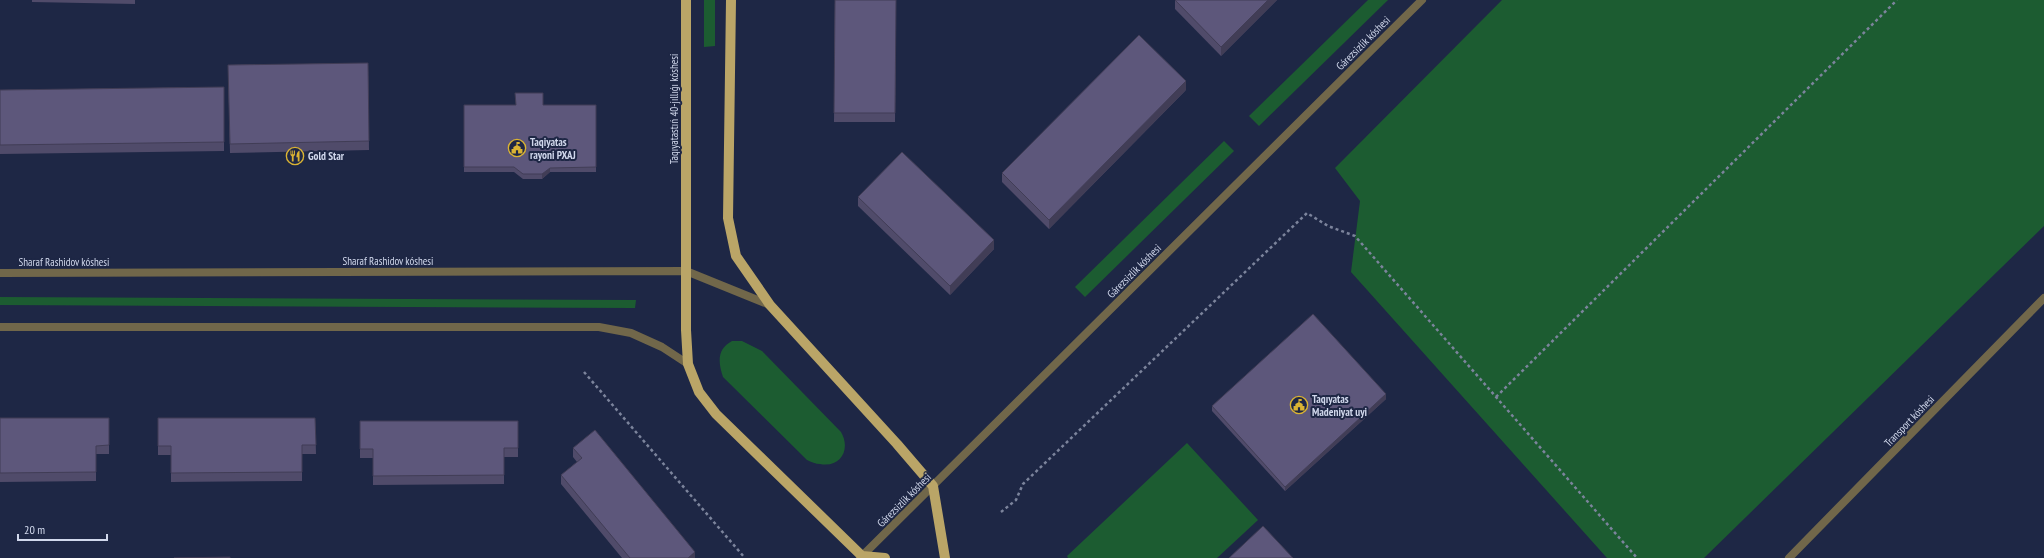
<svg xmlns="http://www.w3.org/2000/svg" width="2044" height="558" viewBox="0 0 2044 558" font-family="'PT Sans Narrow',sans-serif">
	<rect width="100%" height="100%" fill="#1e2745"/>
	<!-- green -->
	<g fill="#1c5c31">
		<polygon points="704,0 715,0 715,46 704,47"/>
		<polygon points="1368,0 1388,0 1259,126 1249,116"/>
		<polygon points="1502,0 2044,0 2044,226 1704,558 1607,558 1351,272 1360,201 1335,168"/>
		<polygon points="1224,141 1234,151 1085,297 1075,287"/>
		<polygon points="0,297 636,300 635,308 0,305"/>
		<path d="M732,341H742L762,351L841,432C851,449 841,468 820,464C816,464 811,462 807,460L723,377C718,362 717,349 732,341Z"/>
		<polygon points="1187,443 1258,520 1217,558 1068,558 1067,556"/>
	</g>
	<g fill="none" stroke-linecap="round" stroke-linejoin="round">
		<!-- path -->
		<g stroke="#7c849c" stroke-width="2.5" stroke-dasharray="3 3" stroke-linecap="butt">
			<polyline points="584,372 745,558"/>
			<polyline points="1496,397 1897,0"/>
			<polyline points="1001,512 1016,500 1023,484 1307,213 1328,226 1355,236 1637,558"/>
		</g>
		<!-- minor -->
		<g stroke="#71674a" stroke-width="8">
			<polyline points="0,273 686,271 770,305"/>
			<polyline points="0,327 599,327 631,333 662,347 688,364"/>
			<polyline points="1789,558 2044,298"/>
		</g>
		<!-- tertiary -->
		<polyline stroke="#71674a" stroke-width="8" points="860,558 1422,0"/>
		<!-- primary -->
		<g stroke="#baa567" stroke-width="10">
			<polyline points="686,0 686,330 688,364 699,392 716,414 862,556 885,558"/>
			<polyline points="731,0 728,218 736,256 770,305 897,444 933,486 945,558"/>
		</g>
	</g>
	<!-- wall -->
	<g fill="#504b6a">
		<polygon points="32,0 135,0 135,4 32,2"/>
		<polygon points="835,0 896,0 895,122 834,122"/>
		<polygon points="1175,0 1277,0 1221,56 1175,9"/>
		<polygon points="368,63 369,150 230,153 228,65"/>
		<polygon points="224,87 224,151 0,154 0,90"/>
		<polygon points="1186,90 1049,229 1002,182 1002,173"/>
		<polygon points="464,105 596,105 596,172 550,172 542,179 523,179 514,172 464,172"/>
		<polygon points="858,197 994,249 950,295 858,206"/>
		<polygon points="1386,399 1285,491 1212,411 1212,406"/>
		<polygon points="0,418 109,418 109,454 96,454 96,481 0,482"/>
		<polygon points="158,418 315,418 316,454 302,454 302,481 171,482 171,455 158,455"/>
		<polygon points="360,421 518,421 518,457 504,457 504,484 373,485 373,458 360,458"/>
		<polygon points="573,448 695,558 622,558 561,484 561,475 577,462 573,457"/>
	</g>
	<!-- shaded-wall -->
	<g fill="#413d56">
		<polygon points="1268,0 1277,0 1221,56 1221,47"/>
		<polygon points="1186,81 1186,90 1049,229 1049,220"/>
		<polygon points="550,168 550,172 542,179 542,174"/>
		<polygon points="994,240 994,249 950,295 950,286"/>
		<polygon points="1386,394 1386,399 1285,491 1285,487"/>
		<polygon points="695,552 695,558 688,558"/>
	</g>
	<!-- building -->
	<g fill="#5d577b" stroke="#413d56">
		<polygon points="835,0 896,0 895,113 834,113"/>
		<polygon points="1175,0 1268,0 1221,47"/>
		<polygon points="1139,35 1186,81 1049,220 1002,173"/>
		<polygon points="368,63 369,141 230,144 228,65"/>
		<polygon points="224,87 224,142 0,145 0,90"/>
		<polygon points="515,93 543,93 543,105 596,105 596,167 550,168 542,174 523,174 514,167 464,167 464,105 516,105"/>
		<polygon points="902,152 994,240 950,286 858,197"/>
		<polygon points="1313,314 1386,394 1285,487 1212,406"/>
		<polygon points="0,418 109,418 109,445 96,446 96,472 0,473"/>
		<polygon points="158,418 315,418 316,445 302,445 302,472 171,473 171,446 158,446"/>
		<polygon points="360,421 518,421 518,448 504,448 504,475 373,476 373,449 360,449"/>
		<polygon points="595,430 695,552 688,558 630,558 561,475 582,458 573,448"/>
		<polygon points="1263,526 1293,558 1229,558"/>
		<polygon points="230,557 230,558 174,558"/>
	</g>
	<!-- icons -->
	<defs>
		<symbol id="civic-ring" viewBox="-11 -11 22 22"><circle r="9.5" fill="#1e2745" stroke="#dab333" stroke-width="1.5"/><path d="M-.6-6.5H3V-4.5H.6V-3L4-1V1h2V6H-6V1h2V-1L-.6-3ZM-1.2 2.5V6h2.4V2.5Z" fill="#dab333"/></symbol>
		<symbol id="restaurant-ring" viewBox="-11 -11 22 22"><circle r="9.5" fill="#1e2745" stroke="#dab333" stroke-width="1.5"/><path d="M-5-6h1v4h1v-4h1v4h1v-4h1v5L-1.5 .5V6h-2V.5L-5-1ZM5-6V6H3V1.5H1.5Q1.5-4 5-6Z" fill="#dab333"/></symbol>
	</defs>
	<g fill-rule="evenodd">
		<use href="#civic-ring" x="507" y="138" width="20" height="20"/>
		<use href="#restaurant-ring" x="285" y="146" width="20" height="20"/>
		<use href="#civic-ring" x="1289" y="395" width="20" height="20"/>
	</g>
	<g text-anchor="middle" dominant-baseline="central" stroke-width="4" stroke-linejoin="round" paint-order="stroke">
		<!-- street labels -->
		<g font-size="11" fill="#d1d8ec" stroke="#1e2745">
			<text transform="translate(1363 43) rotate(-45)">Gárezsizlik kóshesi</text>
			<text transform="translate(674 109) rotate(-90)">Taqıyatastıń 40-jıllıǵı kóshesi</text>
			<text x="388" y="261">Sharaf Rashidov kóshesi</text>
			<text x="64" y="262">Sharaf Rashidov kóshesi</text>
			<text transform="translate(1134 271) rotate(-45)">Gárezsizlik kóshesi</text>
			<text transform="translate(1909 421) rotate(-46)">Transport kóshesi</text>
			<text transform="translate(904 500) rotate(-45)">Gárezsizlik kóshesi</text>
		</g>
		<!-- poi labels -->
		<g font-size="11" font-weight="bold" fill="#d1d8ec" stroke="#1e2745" text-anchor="start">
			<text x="530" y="142">Taqiyatas<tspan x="530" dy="13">rayoni PXAJ</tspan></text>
			<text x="308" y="156">Gold Star</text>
			<text x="1312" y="399">Taqıyatas<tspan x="1312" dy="13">Madeniyat uyi</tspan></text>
		</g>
	</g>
	<!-- scale -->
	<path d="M18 534v6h89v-6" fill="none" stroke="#d1d8ec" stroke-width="2"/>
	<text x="24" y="534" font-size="12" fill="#d1d8ec" stroke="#1e2745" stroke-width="3" paint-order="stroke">20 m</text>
</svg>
